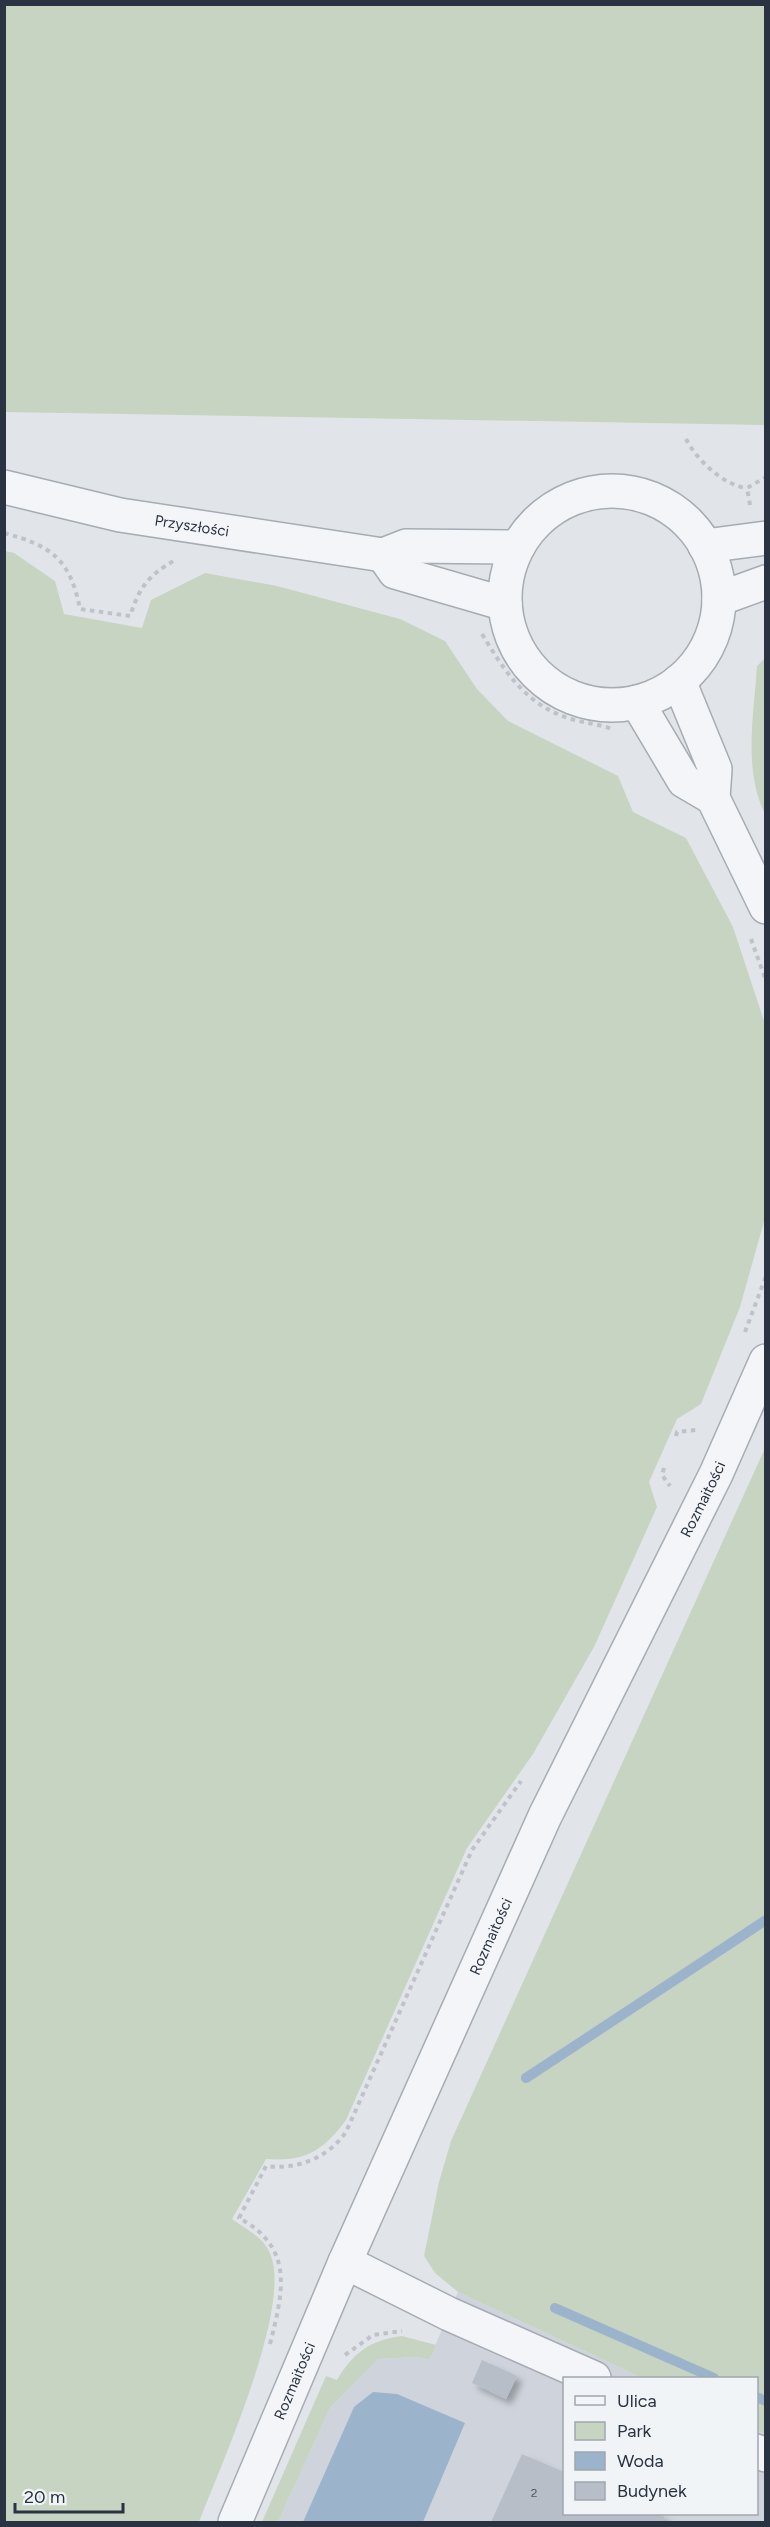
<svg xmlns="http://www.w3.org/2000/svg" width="770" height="2527" viewBox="0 0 770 2527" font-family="Figtree,sans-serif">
	<defs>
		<filter id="shadow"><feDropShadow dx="5.5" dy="5.5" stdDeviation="3" flood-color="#0004"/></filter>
	</defs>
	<rect width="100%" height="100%" fill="#e1e5ea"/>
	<!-- built -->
	<polygon fill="#cfd4dc" points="458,2292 642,2378 564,2378 564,2514 756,2514 757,2430 765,2434 765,2522 278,2522 330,2408 378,2359 417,2357 429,2360"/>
	<!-- green -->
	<g fill="#c7d4c2">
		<polygon points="5,4 765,5 765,425 5,412"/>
		<path d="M5,551L14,553L55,581L64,614L142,628L151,600L205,573L277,586L400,619L445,641L477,689L508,721L618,776L633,812L686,838L733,927L765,1024V1218L740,1307L701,1404L677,1419L649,1482L657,1507L594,1647L533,1754L467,1848L346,2120C323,2151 305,2162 266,2159L232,2219C246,2229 265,2238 271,2256C291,2310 221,2465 199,2522H5Z"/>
		<path d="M765,658V814C743,770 754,714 757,666Z"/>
		<polygon points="765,1448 765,2434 757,2430 756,2378 642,2378 458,2292 435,2273 424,2256 439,2182 451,2141"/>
		<path d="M402,2336L436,2345L429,2360L417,2357L378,2359L330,2408L278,2522H262L326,2376L337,2380C353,2353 370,2340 402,2336Z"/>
	</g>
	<!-- water -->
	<polygon fill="#9bb4cb" points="373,2392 397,2394 465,2423 423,2522 303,2522 354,2407"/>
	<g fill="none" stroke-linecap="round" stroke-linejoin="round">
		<!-- stream -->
		<g stroke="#9bb4cb" stroke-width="10">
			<polyline points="526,2078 766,1920"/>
			<polyline points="555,2308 714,2378"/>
			<polyline points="756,2397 766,2401"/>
		</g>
	</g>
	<!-- building -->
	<g fill="#b8bec7" filter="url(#shadow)">
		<polygon points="482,2360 517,2376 506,2399 472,2383"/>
		<polygon points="522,2454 564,2472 564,2514 658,2514 665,2517 662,2522 491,2522"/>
	</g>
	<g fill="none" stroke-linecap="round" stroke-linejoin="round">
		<defs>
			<g id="minor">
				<path id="s1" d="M4,487L120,515L383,555L406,546L518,547"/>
				<circle cx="612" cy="598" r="107"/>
				<polyline points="705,546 766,538"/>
				<polyline points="383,555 395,572 505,604"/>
				<polyline points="719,599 766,582"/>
				<polyline points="679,681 715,769 713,798 766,907"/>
				<polyline points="637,702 684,781 713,798"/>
				<polyline points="345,2262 449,2314 594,2378"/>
				<polyline points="756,2451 766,2455"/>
				<path id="s2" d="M235,2522L345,2262L545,1816L716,1474L766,1361"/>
			</g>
		</defs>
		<!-- minor casing -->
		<use href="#minor" stroke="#a6acb4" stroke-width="36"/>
		<!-- path -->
		<g stroke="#bfc3c9" stroke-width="4" stroke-dasharray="4.5 4.5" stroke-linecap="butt">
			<path d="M686,439C696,459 724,486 747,488"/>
			<polyline points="750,505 747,488 766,477"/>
			<path d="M4,533C52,546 70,559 80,609L130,616C140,586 148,576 175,560"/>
			<path d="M482,634C505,672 527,706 571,719C585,723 599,724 612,729"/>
			<polyline points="751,939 766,981"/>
			<polyline points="745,1332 766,1276"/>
			<polyline points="676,1436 677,1432 696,1430"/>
			<polyline points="664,1468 662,1475 670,1486"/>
			<path d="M270,2344C283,2292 295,2248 239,2218L266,2166C297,2170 328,2158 346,2132L472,1850L521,1781"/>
			<polyline points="345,2355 373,2335 402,2331"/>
		</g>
		<!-- minor -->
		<use href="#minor" stroke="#f4f5f8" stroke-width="33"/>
	</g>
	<g text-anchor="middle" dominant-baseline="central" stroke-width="4.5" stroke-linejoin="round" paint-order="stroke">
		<!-- number labels -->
		<g font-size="12" fill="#4d5663">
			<text x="534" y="2493">2</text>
		</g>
		<!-- street labels -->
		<g font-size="15" fill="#293342" stroke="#f0f4f7">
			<text stroke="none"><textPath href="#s1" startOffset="192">Przyszłości</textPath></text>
			<text stroke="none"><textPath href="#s2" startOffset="1125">Rozmaitości</textPath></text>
			<text stroke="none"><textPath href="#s2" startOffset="639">Rozmaitości</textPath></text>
			<text stroke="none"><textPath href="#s2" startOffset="153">Rozmaitości</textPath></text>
		</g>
	</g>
	<!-- border -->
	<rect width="770" height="2527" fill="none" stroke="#293342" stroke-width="12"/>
	<!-- legend -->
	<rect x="563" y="2377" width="195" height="138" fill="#f0f4f7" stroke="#a0a7af" stroke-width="1.5"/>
	<rect x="575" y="2396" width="30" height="9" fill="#f4f5f8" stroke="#a0a7af" stroke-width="1.5"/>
	<text x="617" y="2407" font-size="18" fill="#293342">Ulica</text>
	<rect x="575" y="2422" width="30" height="18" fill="#c7d4c2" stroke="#a0a7af" stroke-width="1.5"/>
	<text x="617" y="2437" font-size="18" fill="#293342">Park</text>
	<rect x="575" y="2452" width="30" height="18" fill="#9bb4cb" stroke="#a0a7af" stroke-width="1.5"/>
	<text x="617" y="2467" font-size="18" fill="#293342">Woda</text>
	<rect x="575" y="2482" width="30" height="18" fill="#b8bec7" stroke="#a0a7af" stroke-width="1.5"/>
	<text x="617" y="2497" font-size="18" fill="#293342">Budynek</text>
	<!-- scale -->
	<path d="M15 2503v9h108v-9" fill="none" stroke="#293342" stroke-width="3"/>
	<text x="24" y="2503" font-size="18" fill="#293342" stroke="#f0f4f7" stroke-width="4.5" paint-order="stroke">20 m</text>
</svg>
